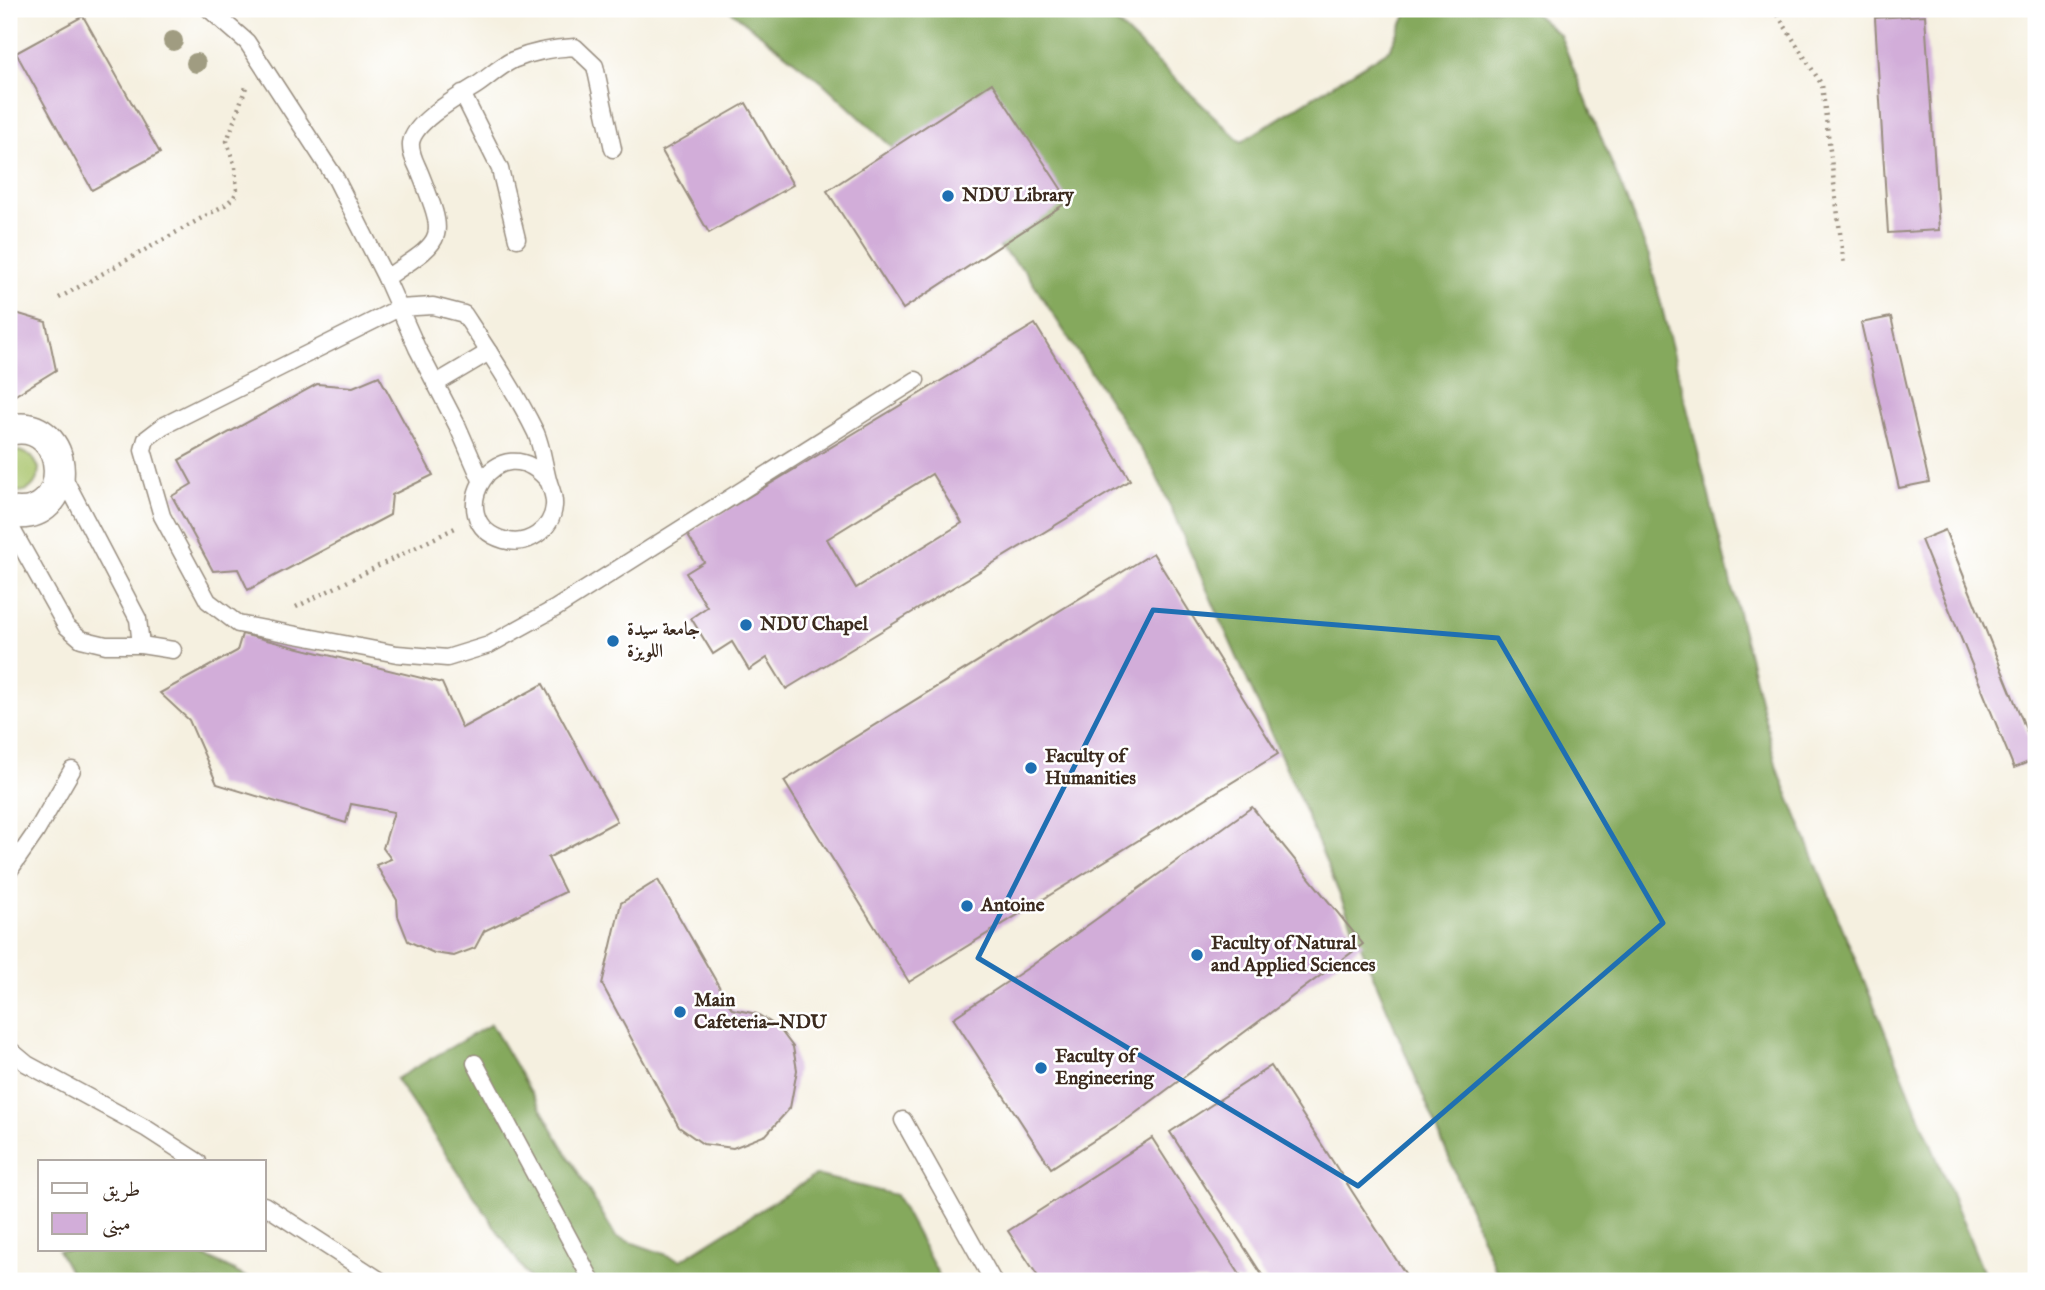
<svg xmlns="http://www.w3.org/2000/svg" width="2045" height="1290" viewBox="0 0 2045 1290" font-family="'IM FELL English',Amiri,serif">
	<rect width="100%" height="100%" fill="#fff"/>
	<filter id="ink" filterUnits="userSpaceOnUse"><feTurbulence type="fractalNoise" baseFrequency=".0143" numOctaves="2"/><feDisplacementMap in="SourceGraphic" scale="14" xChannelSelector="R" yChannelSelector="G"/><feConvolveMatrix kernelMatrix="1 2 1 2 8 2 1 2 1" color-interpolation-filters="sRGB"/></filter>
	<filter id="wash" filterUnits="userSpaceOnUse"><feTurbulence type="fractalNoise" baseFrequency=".00686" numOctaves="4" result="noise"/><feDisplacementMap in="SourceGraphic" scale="28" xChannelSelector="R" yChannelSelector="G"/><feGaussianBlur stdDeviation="1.57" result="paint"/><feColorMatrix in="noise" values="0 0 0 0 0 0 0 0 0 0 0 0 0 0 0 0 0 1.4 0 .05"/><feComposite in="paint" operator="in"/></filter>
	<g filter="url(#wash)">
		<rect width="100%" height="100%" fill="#f5f0e0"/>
		<!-- green -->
		<path fill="#a7c369" stroke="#717644" stroke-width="2" d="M19,451L32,456L39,468C38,486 27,496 9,490V453Z"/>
		<!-- forest -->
		<g fill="#85a95d" stroke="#606a3e" stroke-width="2">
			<polygon points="728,9 1102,9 1241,142 1390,49 1409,9 1529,9 1560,35 1649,256 1777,768 1987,1281 1500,1281 1300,799 1153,468 1025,271 823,83"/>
			<polygon points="491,1024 616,1237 681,1260 816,1175 896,1195 942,1281 531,1281 396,1079"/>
			<polygon points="58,1250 181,1250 209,1258 253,1281 75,1281"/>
		</g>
		<g id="blocks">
			<!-- building -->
			<g fill="#d2add9" fill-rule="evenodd">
				<polygon points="1925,15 1939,230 1888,233 1875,18"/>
				<polygon points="83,16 160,153 92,190 16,53"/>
				<polygon points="992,83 1069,201 903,309 827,191"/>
				<polygon points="746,103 793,185 709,233 662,151"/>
				<polygon points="9,311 46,322 56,370 9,399"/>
				<polygon points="1891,317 1929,482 1899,488 1861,323"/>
				<path d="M1035,324L1130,480L786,689L767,658L749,670L732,642L713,654L691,618L707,607L686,573L704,562L687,534ZM932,474L962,523L856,588L827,539Z"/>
				<polygon points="379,376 433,475 392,495 390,515 248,590 238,569 213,571 172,496 192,484 179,460 317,384 353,387"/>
				<polygon points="1945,530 2036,754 2036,759 2014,768 1921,540"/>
				<polygon points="1153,553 1278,754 909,982 784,781"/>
				<polygon points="242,634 442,683 462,728 543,684 617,821 548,858 565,892 484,931 475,948 454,956 434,953 408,941 398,916 397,900 376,865 391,859 383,848 394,812 351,804 346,823 217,784 189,720 160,693 237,651"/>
				<polygon points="1252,807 1363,944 1129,1118 1051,1168 953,1018 1031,966"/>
				<polygon points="658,880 732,1009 757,1014 778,1027 793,1047 797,1070 790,1108 766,1135 733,1148 703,1144 679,1127 602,984 621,903"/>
				<polygon points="1271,1066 1410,1281 1266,1281 1170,1132"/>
				<polygon points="1152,1138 1244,1281 1041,1281 1008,1231"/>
			</g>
		</g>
	</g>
	<g filter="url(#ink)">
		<use href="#blocks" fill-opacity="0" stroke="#988d7f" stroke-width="2"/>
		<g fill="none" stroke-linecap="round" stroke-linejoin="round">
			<defs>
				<g id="lane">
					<polyline points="209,9 247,42 336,179 386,278 417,348 458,427 481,480"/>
					<polyline points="462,93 500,169 517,239"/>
					<path d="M386,278C446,238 447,241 420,173C416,163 410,154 411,143C414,121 460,96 477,85C489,77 500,66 513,60C532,52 554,48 575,47L595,66L613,149"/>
					<polyline points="435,384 489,352"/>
					<polyline points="62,474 138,619 141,645"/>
					<path d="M549,482C498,419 438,521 504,540C527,547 552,530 554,506C555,496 551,489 548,480C544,465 542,447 536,433C516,392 489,352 464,314L433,306L399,308L163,426L146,439L143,450L162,516L208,601L238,624L397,654L447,658L489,645L556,608L916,380"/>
					<polyline points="9,524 66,626 81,639 106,645 141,645 173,650"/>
					<polyline points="9,871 36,832 72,770"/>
					<polyline points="9,1049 27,1064 147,1129 198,1162"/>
					<polyline points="475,1063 592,1281"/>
					<polyline points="903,1120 993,1281"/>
					<polyline points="264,1205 381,1281"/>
				</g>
				<path id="street" d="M9,430C73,415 78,525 9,512"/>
			</defs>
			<!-- lane casing -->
			<use href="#lane" stroke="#988d7f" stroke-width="19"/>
			<!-- street casing -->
			<use href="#street" stroke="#988d7f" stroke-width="33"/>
			<!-- path -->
			<g stroke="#988d7f" stroke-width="4.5" stroke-dasharray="2 5" stroke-linecap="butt">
				<polyline points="1774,9 1822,85 1844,265"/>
				<polyline points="59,298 225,205 234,197 237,191 235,167 227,141 246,87"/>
				<polyline points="296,607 455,528"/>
			</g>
			<!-- lane -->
			<use href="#lane" stroke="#fff" stroke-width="16"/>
			<!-- street -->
			<use href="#street" stroke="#fff" stroke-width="30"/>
		</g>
		<!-- trees -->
		<g fill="#a09c81">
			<circle cx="173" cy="41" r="10"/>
			<circle cx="196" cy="63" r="10"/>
		</g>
	</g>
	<!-- marked area -->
	<path fill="none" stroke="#1f6fb2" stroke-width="5" stroke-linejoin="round" d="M1153,610L1498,638L1663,923L1358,1186L978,958Z"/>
	<!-- markers -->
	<g fill="#1f6fb2" stroke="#fff" stroke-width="2.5">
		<circle cx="948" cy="196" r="7"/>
		<circle cx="746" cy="625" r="7"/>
		<circle cx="613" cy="641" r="7"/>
		<circle cx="1031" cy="768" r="7"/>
		<circle cx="967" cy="906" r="7"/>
		<circle cx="1197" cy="955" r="7"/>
		<circle cx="680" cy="1012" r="7"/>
		<circle cx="1041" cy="1068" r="7"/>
	</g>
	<g text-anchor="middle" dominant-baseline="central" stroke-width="5" stroke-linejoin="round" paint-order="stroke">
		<!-- poi labels -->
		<g font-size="19" font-weight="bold" fill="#3b2a1e" stroke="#fff" text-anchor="start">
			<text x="962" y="196">NDU Library</text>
			<text x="760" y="625">NDU Chapel</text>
			<text x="627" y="630">جامعة سيدة<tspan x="627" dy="22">اللويزة</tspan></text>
			<text x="1045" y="757">Faculty of<tspan x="1045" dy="22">Humanities</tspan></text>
			<text x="981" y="906">Antoine</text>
			<text x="1211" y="944">Faculty of Natural<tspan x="1211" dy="22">and Applied Sciences</tspan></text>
			<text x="694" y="1001">Main<tspan x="694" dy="22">Cafeteria—NDU</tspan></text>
			<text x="1055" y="1057">Faculty of<tspan x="1055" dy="22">Engineering</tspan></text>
		</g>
	</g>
	<!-- margin -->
	<rect width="2045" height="1290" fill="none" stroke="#fff" stroke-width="35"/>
	<!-- legend -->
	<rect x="38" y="1160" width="228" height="91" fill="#ffffff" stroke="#b1aaa5" stroke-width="2"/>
	<rect x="52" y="1183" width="35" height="10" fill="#ffffff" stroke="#b1aaa5" stroke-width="2"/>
	<text x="102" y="1196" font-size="21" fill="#3b2a1e">طريق</text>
	<rect x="52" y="1213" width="35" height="21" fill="#d2add9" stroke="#b1aaa5" stroke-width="2"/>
	<text x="102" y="1230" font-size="21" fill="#3b2a1e">مبنى</text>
</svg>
